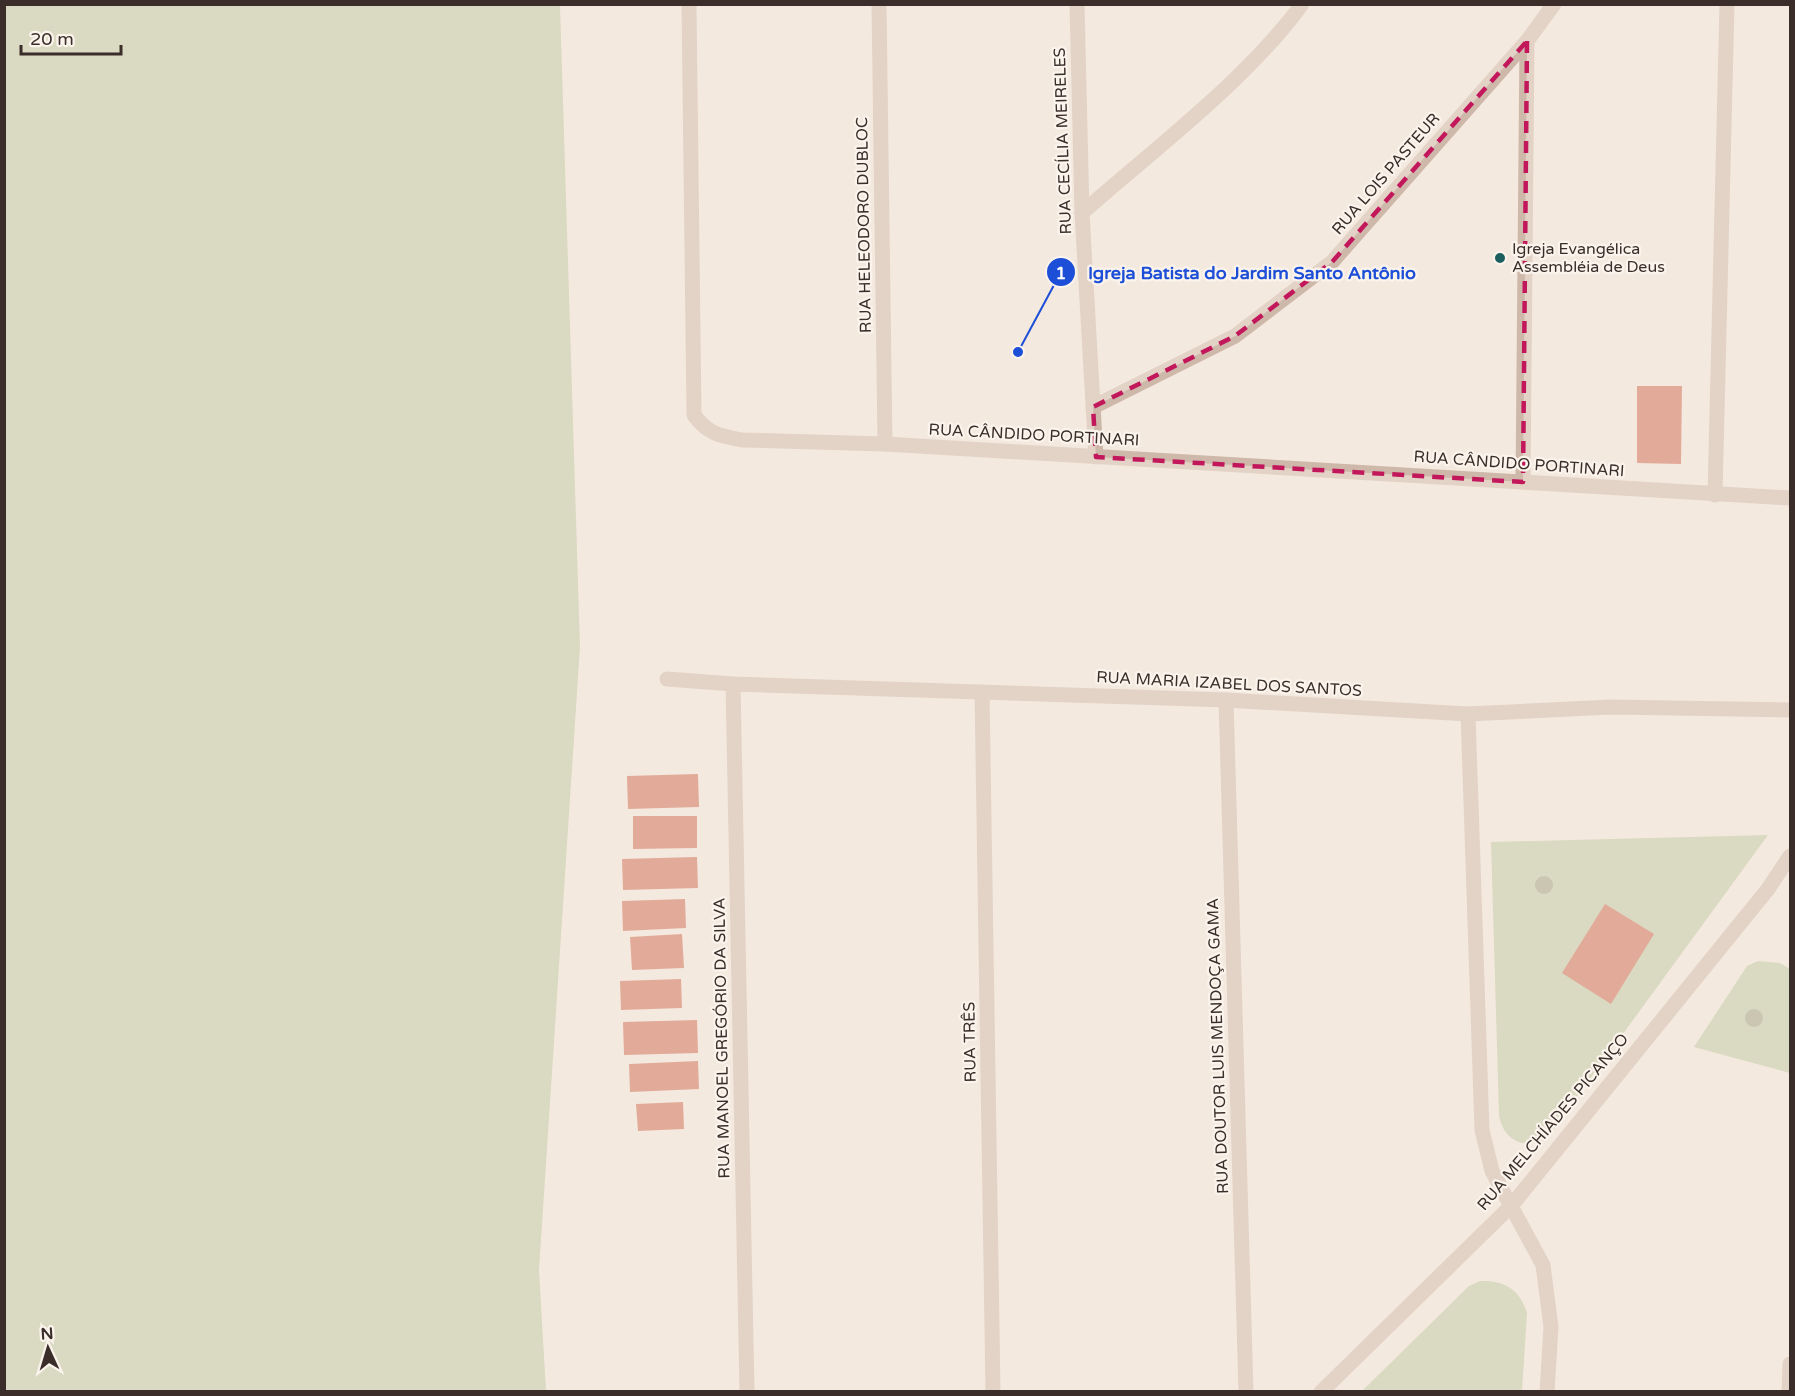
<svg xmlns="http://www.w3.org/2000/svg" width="1795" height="1396" viewBox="0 0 1795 1396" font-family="'Varela Round',sans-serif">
	<rect width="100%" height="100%" fill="#f4e9df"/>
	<!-- green -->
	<g fill="#bac59e">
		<polygon points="5,4 560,5 580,647 539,1270 546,1391 5,1391"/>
		<path d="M1768,835L1547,1138C1524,1151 1503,1140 1499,1115L1491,842Z"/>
		<polygon points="1758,961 1780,963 1790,969 1790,1073 1694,1047 1747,966"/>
		<path d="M1480,1281C1505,1280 1520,1290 1527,1313L1522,1391H1362L1469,1286Z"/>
	</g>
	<!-- building -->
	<g fill="#cd5e45">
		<polygon points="1637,386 1682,386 1681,464 1637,463"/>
		<polygon points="698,774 699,807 628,809 627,776"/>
		<polygon points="633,816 697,816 697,848 633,849"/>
		<polygon points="697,857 698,888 623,890 622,859"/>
		<polygon points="685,899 686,928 623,931 622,901"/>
		<polygon points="1605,904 1654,934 1611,1004 1562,973"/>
		<polygon points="682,934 684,968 632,970 630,937"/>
		<polygon points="681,979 682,1008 621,1010 620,981"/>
		<polygon points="697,1020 698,1053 624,1055 623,1022"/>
		<polygon points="698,1061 699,1089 630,1092 629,1064"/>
		<polygon points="683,1102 684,1129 638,1131 636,1104"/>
	</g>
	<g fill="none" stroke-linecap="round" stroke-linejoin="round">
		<!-- minor -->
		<g stroke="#ceb8aa" stroke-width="15">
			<path d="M689,4L694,415C708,434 720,436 742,440L885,444L1790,498"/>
			<polyline points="879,4 885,444"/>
			<polyline points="1077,4 1082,213 1096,457"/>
			<path d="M1082,213C1153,150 1247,80 1302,4"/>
			<polyline points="1093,407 1235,336 1332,262 1527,41 1554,4"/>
			<polyline points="1523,482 1527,41"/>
			<polyline points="1715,495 1727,4"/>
			<polyline points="667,679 733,684 1226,700 1468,714 1611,707 1790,710"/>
			<polyline points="733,684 747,1392"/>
			<polyline points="982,692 993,1392"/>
			<polyline points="1226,700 1246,1392"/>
			<polyline points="1468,714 1482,1130 1492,1171 1543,1265 1551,1327 1547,1392"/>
			<polyline points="1321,1392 1512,1205 1768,889 1790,856"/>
			<polyline points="1789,1392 1790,1364"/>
		</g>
	</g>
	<!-- trees -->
	<g fill="#989b7d">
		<circle cx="1544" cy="885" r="9"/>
		<circle cx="1754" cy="1018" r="9"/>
	</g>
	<!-- marked area -->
	<path d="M0 0H1795V1396H0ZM1527,41L1523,482L1096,457L1093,407L1235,336L1332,262Z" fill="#f4e9df" fill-opacity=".55" fill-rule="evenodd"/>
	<path fill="none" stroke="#c2185b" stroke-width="4.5" stroke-dasharray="12 8" stroke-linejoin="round" d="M1527,41L1523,482L1096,457L1093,407L1235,336L1332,262Z"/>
	<!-- markers -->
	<circle fill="#1c5f5f" stroke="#fbf4ec" stroke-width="2" cx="1500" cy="258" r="6"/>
	<g text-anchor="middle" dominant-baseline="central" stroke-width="4.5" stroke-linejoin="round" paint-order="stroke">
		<!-- street labels -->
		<g font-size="16" fill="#3b2e2a" stroke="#fbf4ec">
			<text transform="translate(1063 141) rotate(-92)">RUA CECÍLIA MEIRELES</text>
			<text transform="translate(1386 174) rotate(-49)">RUA LOIS PASTEUR</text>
			<text transform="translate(864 225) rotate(-91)">RUA HELEODORO DUBLOC</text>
			<text transform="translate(1034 435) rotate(3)">RUA CÂNDIDO PORTINARI</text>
			<text transform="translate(1519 464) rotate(4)">RUA CÂNDIDO PORTINARI</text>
			<text transform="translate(1229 684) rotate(3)">RUA MARIA IZABEL DOS SANTOS</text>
			<text transform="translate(722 1038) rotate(-91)">RUA MANOEL GREGÓRIO DA SILVA</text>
			<text transform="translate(970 1042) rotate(-91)">RUA TRÊS</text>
			<text transform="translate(1218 1046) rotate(-92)">RUA DOUTOR LUIS MENDOÇA GAMA</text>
			<text transform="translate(1553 1122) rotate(-50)">RUA MELCHÍADES PICANÇO</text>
		</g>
		<!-- poi labels -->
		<g font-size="16" fill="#3b2e2a" stroke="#fbf4ec" text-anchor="start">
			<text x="1512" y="249">Igreja Evangélica<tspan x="1512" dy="18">Assembléia de Deus</tspan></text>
		</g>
	</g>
	<!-- callouts -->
	<path fill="none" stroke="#1d4ed8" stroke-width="2" d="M1018 352L1061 272"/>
	<g fill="#1d4ed8" stroke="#fbf4ec" stroke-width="2">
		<circle cx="1018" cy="352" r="6"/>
		<circle cx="1061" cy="272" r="15"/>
	</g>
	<g font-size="18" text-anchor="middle" font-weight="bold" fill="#fff">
		<text x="1061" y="279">1</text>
	</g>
	<g font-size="18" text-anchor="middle" font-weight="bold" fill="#1d4ed8" stroke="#fbf4ec" stroke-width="4.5" stroke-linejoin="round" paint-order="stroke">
		<text x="1252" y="279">Igreja Batista do Jardim Santo Antônio</text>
	</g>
	<!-- border -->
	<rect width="1795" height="1396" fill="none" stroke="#3b2e2a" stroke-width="12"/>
	<!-- north arrow -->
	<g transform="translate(48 1348) rotate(356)" stroke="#fbf4ec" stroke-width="4.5" paint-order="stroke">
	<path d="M0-4.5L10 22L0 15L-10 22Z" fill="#3b2e2a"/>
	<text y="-9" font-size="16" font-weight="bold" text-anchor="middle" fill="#3b2e2a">N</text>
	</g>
	<!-- scale -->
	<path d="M21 45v9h100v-9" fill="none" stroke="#3b2e2a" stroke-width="3"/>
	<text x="30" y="45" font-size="18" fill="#3b2e2a" stroke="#fbf4ec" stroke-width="4.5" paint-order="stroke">20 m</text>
</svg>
